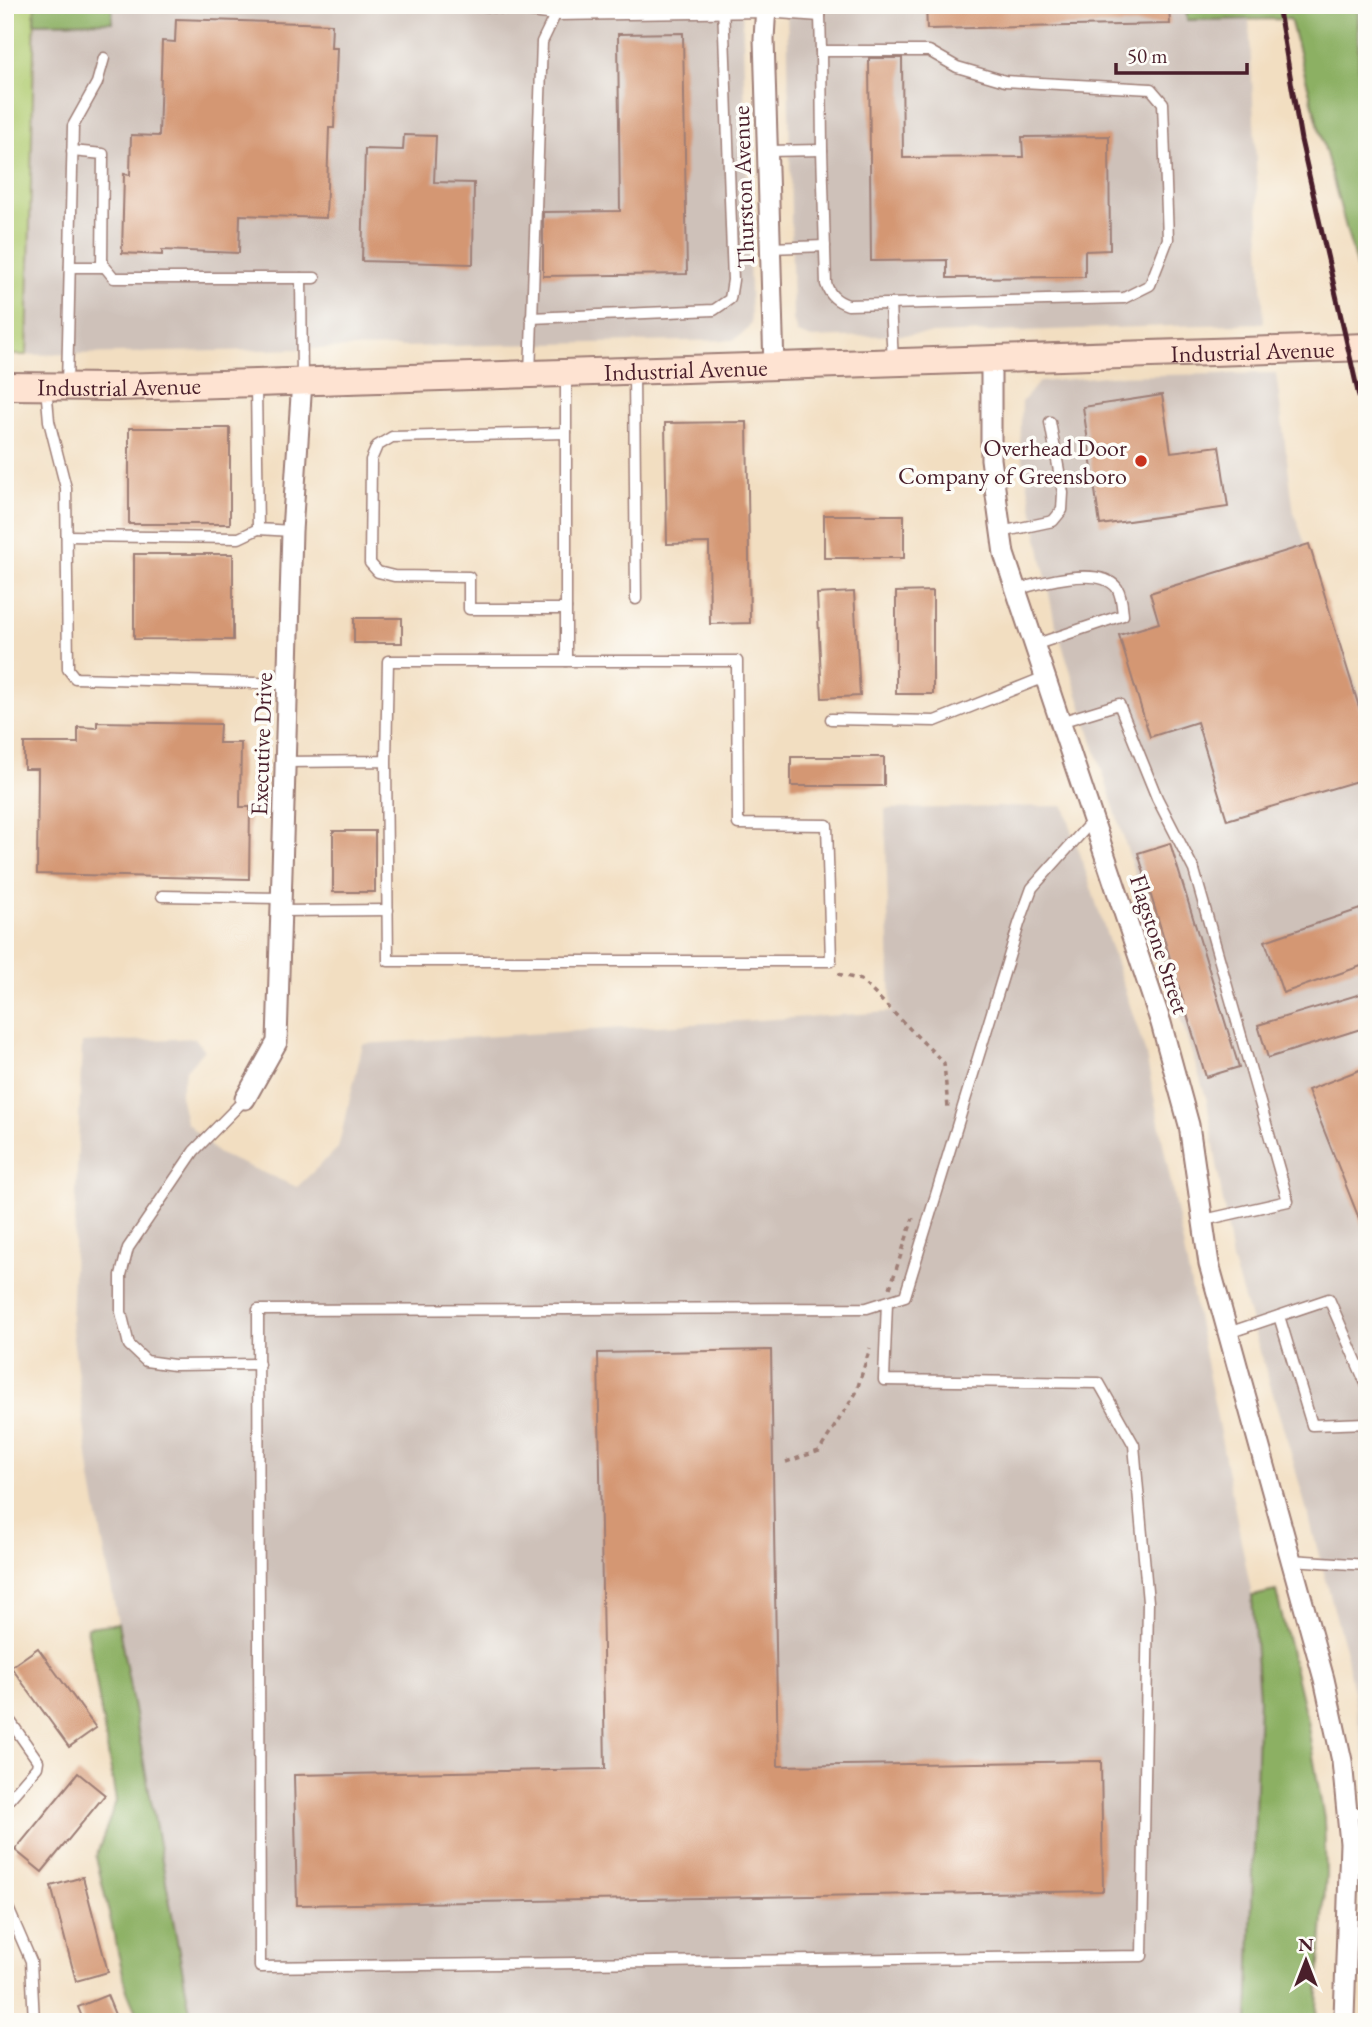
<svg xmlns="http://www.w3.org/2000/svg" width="1372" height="2027" viewBox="0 0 1372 2027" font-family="'EB Garamond',serif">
	<rect width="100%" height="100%" fill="#fdfcf7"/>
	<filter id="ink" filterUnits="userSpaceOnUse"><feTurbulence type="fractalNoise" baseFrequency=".0143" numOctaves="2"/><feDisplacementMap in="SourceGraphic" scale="14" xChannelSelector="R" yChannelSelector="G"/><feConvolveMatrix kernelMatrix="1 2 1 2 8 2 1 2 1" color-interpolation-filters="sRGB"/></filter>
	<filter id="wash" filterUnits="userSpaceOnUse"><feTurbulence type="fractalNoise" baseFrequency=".00686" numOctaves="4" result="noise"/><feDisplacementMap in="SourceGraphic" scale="28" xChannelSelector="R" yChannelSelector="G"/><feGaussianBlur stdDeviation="1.57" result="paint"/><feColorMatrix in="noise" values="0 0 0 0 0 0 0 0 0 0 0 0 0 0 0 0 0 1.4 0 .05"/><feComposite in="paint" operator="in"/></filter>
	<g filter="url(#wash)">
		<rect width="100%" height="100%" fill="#f2dec1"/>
		<!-- industrial -->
		<g fill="#cec1b9">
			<polygon points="112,5 742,5 751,323 745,332 733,340 27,355 34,23 112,22"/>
			<polygon points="787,5 1186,5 1187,20 1249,18 1264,323 812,338 797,333 793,319"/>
			<polygon points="1358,5 1367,5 1367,95 1359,95"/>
			<polygon points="1276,373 1294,513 1367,715 1367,1769 1345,1649 1290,1450 1232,1260 1207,1101 1054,619 1020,445 1022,402 1039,382 1105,376"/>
			<polygon points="1064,806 1145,1051 1252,1596 1259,1698 1248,2022 192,2022 91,1479 71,1322 82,1043 195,1038 204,1050 186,1070 180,1095 186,1122 217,1153 297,1187 338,1148 363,1044 891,1012 885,809"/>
		</g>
		<!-- green -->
		<polygon fill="#b1cc72" stroke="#7e764e" stroke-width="2" points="5,5 35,5 27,355 5,355"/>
		<!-- forest -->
		<g fill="#8cb064" stroke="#6b6848" stroke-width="2">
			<polygon points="35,5 112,5 112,22 34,23"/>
			<polygon points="1186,5 1358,5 1359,94 1367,95 1367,306 1290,19 1187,20"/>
			<polygon points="1276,1591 1307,1721 1324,1819 1326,1874 1316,2022 1248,2022 1259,1698 1252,1596"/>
			<polygon points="118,1623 192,2022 140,2022 127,1991 96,1857 116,1801 87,1627"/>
		</g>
		<g id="blocks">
			<!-- building -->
			<g fill="#d49773">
				<polygon points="926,5 1169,5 1170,24 927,29"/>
				<polygon points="176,19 332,24 331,48 337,48 334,128 329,128 326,218 240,215 239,253 162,250 162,255 122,253 124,174 130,175 131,135 159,136 162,41 175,42"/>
				<polygon points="683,33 687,274 543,276 543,212 620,211 618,34"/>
				<polygon points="869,58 902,58 903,158 1023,157 1022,137 1109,136 1110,250 1085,251 1085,277 947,278 947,260 871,261"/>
				<polygon points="404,135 436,136 434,182 474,183 473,264 362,261 365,149 403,150"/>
				<polygon points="1162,395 1171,452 1219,446 1228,507 1100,525 1083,407"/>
				<polygon points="747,422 750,623 710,624 709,543 667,544 665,423"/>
				<rect x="129" y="428" width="101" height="96"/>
				<rect x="824" y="515" width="80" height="43"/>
				<polygon points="1309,544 1367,733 1367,778 1227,820 1197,722 1150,737 1119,635 1159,623 1150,593"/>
				<polygon points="134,554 233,554 233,640 134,639"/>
				<polygon points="933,591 933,694 896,694 896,592"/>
				<polygon points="854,592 860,696 822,698 817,594"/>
				<rect x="354" y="618" width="48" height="25"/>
				<polygon points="97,722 220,724 219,743 241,743 240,807 250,807 249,879 37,874 38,769 24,769 24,743 78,743 78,727 97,728"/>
				<rect x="791" y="757" width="93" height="29"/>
				<rect x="333" y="831" width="42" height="61"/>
				<polygon points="1170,843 1239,1067 1206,1077 1138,853"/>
				<polygon points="1360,909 1367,930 1367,964 1283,993 1265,941"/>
				<polygon points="1367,992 1367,1027 1268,1058 1258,1025"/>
				<polygon points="1367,1067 1367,1235 1366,1236 1308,1090"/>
				<polygon points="771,1350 778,1766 1101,1761 1103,1891 297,1905 294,1775 605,1769 598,1353"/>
				<polygon points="38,1648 96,1728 69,1747 11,1667"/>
				<polygon points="78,1773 105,1795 42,1872 15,1850"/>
				<polygon points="83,1877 108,1972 76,1981 51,1886"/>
				<polygon points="107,1995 118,2022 84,2022 78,2007"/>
			</g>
		</g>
	</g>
	<g filter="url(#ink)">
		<use href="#blocks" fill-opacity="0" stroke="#9e7e76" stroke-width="2"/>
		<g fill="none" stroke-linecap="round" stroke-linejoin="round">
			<defs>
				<g id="service">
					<polyline points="479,5 555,15"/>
					<polyline points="820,16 821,51"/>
					<path d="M821,51H929L957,67L1005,81L1151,89L1163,103L1168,239L1150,285L1124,298L848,305C837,301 830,296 826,284L822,150Z"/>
					<polyline points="72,151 103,154 102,267"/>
					<polyline points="767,151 822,150"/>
					<polyline points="770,248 825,246"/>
					<polyline points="70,267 105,267 114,278 315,278"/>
					<polyline points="301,278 302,381"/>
					<polyline points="890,304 893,361"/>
					<polyline points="531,318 714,310 730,299 733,280 723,5"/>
					<polyline points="634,372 636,599"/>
					<polyline points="566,373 566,661"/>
					<polyline points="530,374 542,42 555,15 765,12 820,16 821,5"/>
					<polyline points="67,386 73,126 97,83 104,58"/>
					<polyline points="256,386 258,529 292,531"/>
					<polyline points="46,387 49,421 66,488 68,669 75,678 287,684"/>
					<polyline points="566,433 392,437 377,446 371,460 370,563 378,572 394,576 469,577 469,609 566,609"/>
					<polyline points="1001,532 1053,521 1062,510 1063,493 1050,422"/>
					<polyline points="67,536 239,538 258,529"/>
					<path d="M1016,590C1038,583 1100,565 1117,588C1122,596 1122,606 1123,615L1034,645"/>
					<polyline points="831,719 935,721 1045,677"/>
					<polyline points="1060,722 1119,704 1157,798 1194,870 1288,1201 1204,1220"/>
					<polyline points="285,762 386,761 388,661 737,661 738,824 827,825 831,961 388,961 386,761"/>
					<polyline points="162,896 281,898"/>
					<polyline points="281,911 388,910"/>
					<polyline points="245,1099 194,1151 128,1248 121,1275 121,1312 129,1345 146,1361 174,1365 259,1364"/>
					<polyline points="887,1302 884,1380 1099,1383 1134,1445 1148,1602 1142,1956 260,1967 258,1310 867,1308 905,1296 1019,924 1032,888 1093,820"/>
					<polyline points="1279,1316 1312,1425 1367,1423"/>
					<polyline points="1228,1333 1329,1299 1367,1386"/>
					<polyline points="1291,1560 1367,1565"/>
					<polyline points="5,1719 10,1721 38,1761 37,1767 5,1804"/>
					<polyline points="1347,1813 1367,1813"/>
					<polyline points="5,1901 31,1961 34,2022"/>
				</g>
				<g id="minor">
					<polyline points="766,5 764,39 774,367"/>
					<polyline points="991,360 991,459 1004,554 1161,1023 1189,1125 1209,1264 1324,1679 1342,1761 1350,1843 1344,2017 1346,2022"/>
					<polyline points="245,1099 277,1042 292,531 302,381"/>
				</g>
				<g id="secondary">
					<path id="s1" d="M5,386L116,387L256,383L1367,347"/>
				</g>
			</defs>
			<!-- service casing -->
			<use href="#service" stroke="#9e7e76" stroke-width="13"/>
			<!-- minor casing -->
			<use href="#minor" stroke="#9e7e76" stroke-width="23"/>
			<!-- secondary casing -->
			<use href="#secondary" stroke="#9e7e76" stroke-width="30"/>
			<!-- path -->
			<g stroke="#9e7e76" stroke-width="3.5" stroke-dasharray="5 5" stroke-linecap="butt">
				<polyline points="838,974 861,980 944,1063 948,1108"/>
				<polyline points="890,1288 913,1218"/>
				<polyline points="786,1462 819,1451 856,1393 870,1348"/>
			</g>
			<!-- service -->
			<use href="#service" stroke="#fff" stroke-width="10"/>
			<!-- minor -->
			<use href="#minor" stroke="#fff" stroke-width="19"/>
			<!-- secondary -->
			<use href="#secondary" stroke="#fee3d2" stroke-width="26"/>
			<!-- rail -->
			<polyline stroke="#4a1f2b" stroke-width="5" points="1278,5 1301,140 1367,432"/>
		</g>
	</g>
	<!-- markers -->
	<circle fill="#c8321e" stroke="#fdfcf7" stroke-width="2.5" cx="1141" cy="461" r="7"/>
	<g text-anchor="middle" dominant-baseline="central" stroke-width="7" stroke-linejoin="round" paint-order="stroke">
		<!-- street labels -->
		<g font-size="24" fill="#4a1f2b" stroke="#fdfcf7">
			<text transform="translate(743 187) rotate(-92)">Thurston Avenue</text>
			<text stroke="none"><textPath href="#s1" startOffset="1248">Industrial Avenue</textPath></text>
			<text stroke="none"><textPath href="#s1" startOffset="681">Industrial Avenue</textPath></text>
			<text stroke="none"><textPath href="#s1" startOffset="114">Industrial Avenue</textPath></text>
			<text transform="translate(261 744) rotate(-88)">Executive Drive</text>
			<text transform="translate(1160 944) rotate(72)">Flagstone Street</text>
		</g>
		<!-- poi labels -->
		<g font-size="24" fill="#4a1f2b" stroke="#fdfcf7" text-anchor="end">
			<text x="1127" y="447">Overhead Door<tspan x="1127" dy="28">Company of Greensboro</tspan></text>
		</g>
	</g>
	<!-- margin -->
	<rect width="1372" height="2027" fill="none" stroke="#fdfcf7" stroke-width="28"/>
	<!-- north arrow -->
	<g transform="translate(1306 1961)" stroke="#fdfcf7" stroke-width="5" paint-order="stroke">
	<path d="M0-5L12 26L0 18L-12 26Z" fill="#4a1f2b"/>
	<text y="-10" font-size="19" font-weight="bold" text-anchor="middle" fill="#4a1f2b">N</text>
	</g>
	<!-- scale -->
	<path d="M1116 63v10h131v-10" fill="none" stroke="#4a1f2b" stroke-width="3.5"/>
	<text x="1127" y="63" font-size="21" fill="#4a1f2b" stroke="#fdfcf7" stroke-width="5" paint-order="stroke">50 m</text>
</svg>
